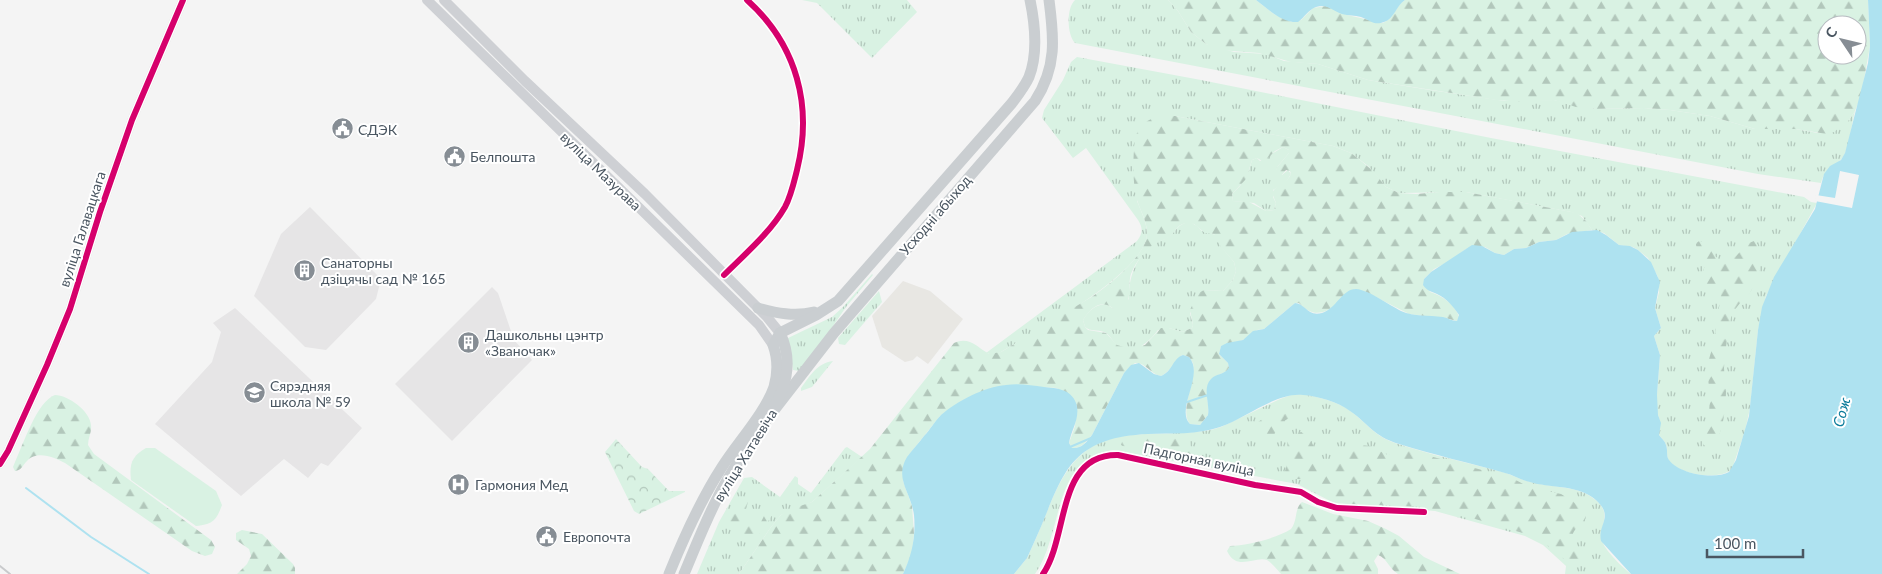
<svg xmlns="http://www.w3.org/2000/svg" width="1882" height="574" viewBox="0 0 1882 574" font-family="Lato,sans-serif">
	<defs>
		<pattern id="grass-tufts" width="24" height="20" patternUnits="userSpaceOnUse" patternTransform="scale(1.25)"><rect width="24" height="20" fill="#d9f2e3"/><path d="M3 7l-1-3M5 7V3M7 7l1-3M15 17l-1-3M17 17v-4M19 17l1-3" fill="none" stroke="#b2c7bb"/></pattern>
		<pattern id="forest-firs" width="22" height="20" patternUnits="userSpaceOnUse" patternTransform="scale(1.25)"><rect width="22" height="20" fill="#d9f2e3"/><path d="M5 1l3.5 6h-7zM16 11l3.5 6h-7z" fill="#b2c7bb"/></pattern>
		<pattern id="park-crowns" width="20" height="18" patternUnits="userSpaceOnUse" patternTransform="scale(1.25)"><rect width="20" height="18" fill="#d9f2e3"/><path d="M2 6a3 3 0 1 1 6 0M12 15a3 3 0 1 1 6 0" fill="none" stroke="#b2c7bb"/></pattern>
	</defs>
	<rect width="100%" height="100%" fill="#f4f4f4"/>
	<!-- commercial -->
	<polygon fill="#e8e7e3" points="903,281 930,291 963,319 928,364 917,356 913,360 905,362 882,347 872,316"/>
	<!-- education -->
	<g fill="#e6e5e6">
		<polygon points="310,207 381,279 376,299 326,350 305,347 254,296 281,234"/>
		<polygon points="492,287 498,293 514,340 532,360 452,441 395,384"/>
		<polygon points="235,308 362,428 328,466 321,463 308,478 284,459 241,496 155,424 212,362 221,332 213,323"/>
	</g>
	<!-- grass -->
	<g fill="url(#grass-tufts)">
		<polygon points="802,0 907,0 917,12 872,58 817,3"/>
		<path d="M1075,0H1168L1178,11L1191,32L1206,44L1234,52L1266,54L1284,61L1318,64L1368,80L1430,90L1505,101L1554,100L1597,109L1644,108L1670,110L1710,116L1755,129H1795L1818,133L1849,120L1855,111C1852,122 1849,149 1843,157C1835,168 1825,167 1821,183L1758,174L1075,43C1067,35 1066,8 1075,0Z"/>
		<path d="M1077,57L1201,80L1491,138L1804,197L1811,202L1817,203L1766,296L1758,330L1750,408L1745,431L1732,469C1719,481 1680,475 1669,461C1666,456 1668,450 1666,445C1665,441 1662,439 1659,435L1660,421L1657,412V395L1660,355L1654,336L1661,328L1655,308L1659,292L1658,277L1648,258L1638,250L1633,247L1619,245L1604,233L1592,230L1582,216L1571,212L1466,192L1399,193L1386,187L1368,166L1351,153L1333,146L1175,116L1137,201C1141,211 1147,223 1147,234C1145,274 1034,332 1001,352L993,355L986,353L1137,241C1143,233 1143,228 1138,220L1086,148L1073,158L1042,118L1044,110L1063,80L1071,62Z"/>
		<polygon points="1283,147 1289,150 1289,153 1278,166 1275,174 1282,175 1288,170 1291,174 1286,182 1273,190 1273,197 1276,203 1274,210 1266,211 1254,203 1233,201 1232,194 1240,186 1249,170 1252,160 1257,158 1260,161"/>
		<path d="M1190,222L1197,226L1202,231L1211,233L1217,236L1224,250L1234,262L1236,271L1233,280L1223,291L1204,290L1190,313L1193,325L1192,328L1182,332L1169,328L1158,330C1149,342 1134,356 1118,346C1112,342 1110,334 1104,332C1097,329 1091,332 1085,327L1083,320C1089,310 1095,305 1106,304L1114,309L1129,299C1128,278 1136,256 1154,244C1159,241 1164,240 1168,237C1177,231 1178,223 1190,222Z"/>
		<polygon points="872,274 873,275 846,307 805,367 799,371 793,370 788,338 832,317 843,307"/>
		<polygon points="879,291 882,302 845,345 839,344 838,338"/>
		<path d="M833,361L812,387L801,391V388C810,376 817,363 833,361Z"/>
		<path d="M1302,394C1318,397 1336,401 1349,410C1366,422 1374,436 1395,443C1431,455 1469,463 1506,473C1514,476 1522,480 1531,482C1548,487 1575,486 1590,496C1616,513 1598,522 1603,543C1606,551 1623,568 1631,574H1565L1566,566L1543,545L1525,536L1435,511L1334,503L1297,484L1114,450C1051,457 1064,533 1035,574H1014L1027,558L1032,547C1054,501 1063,444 1123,436C1152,432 1182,435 1211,430L1221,427L1280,399L1291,395Z"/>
		<polygon points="847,447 862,457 812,502 781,515 771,527 739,574 697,574 719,522 744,478 752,477 780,497 795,476 798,478 798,484 811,493 845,448"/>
	</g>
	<!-- forest -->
	<g fill="url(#forest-firs)" fill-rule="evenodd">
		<path d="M1168,0H1256L1274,14L1292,22L1301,20L1313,8L1326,6L1347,15L1383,23C1394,18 1395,7 1405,0H1868L1870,46L1861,96L1855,111L1849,120L1834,132L1827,134L1795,129H1755L1710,116L1670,110L1644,108L1597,109L1576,107L1554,100L1522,102L1496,100L1368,80L1318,64L1291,62L1259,53L1219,50L1206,44L1191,32L1178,11ZM1827,25H1857V55H1827Z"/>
		<path d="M1160,116H1175L1333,146L1351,153L1360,160L1373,171L1386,187L1399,193L1416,194L1440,192H1466L1577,213L1586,221L1592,230L1567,234L1556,240L1539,242L1526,248L1514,249L1504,255L1495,253L1485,247L1466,249L1450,261L1434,269L1424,279L1430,292C1441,295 1456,305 1459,317L1457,321L1441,317H1431L1409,314L1366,292L1355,289C1337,303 1320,326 1299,303H1295L1264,329L1257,330L1243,340L1221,346L1219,354L1228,363L1229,368C1225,374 1220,373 1215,377C1201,387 1210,401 1208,415L1200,425L1190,424C1179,412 1196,380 1193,363L1189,357L1182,355C1174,362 1171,371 1161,376C1150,374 1146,362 1135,363L1124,373L1092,435C1086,442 1081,449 1072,448L1069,443L1075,426L1077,406L1057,388L1007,385L990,389L962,401L940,416L908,456L903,481L912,506L914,534L912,554L903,574H739L771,527L781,515L791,509L812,502L870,449L954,343C969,336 977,347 989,354L1001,352L1093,296C1110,284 1147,255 1147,233C1147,221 1140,210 1137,200C1132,181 1133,157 1135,138C1139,126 1147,119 1160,116ZM1283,147L1289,150V153L1278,166L1274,174L1277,177H1280L1286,170L1290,171L1291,174C1287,184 1276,184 1272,193L1276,203L1274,210L1266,211L1249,202L1233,201L1232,194L1246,179L1252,160L1257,158L1264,162L1275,151ZM1186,223L1194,224L1205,233L1214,234L1221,247L1234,262L1236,271L1233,280L1223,291L1204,290L1197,294L1190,310L1193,325L1192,328L1182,332L1169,328H1161L1145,345L1127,348L1117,345L1106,333L1088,330L1085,327L1083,320C1088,312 1097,301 1107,305C1111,306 1115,310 1118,312C1134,306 1127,286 1131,274C1135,263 1145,250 1155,244C1159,241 1165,240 1169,237C1176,232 1176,225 1186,223Z"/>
		<path d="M1699,241L1706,242L1715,256L1720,260C1740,263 1739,245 1754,241C1765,248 1760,274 1755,284C1748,299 1733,305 1730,322C1727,337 1725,353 1724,368C1724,376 1727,383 1726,391C1726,404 1723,442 1710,448L1704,445L1702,437L1709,412L1710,399L1707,366L1714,342L1721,294L1720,287L1718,285L1713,284L1705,288C1695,279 1706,272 1705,261C1705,254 1696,252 1696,244Z"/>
		<path d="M55,395C68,395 90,411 91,425C92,432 88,438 88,445L94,454L211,540L215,547L212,554L205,556L192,551L65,463C54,457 37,450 27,461C22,466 22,470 15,471L13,467L15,462C23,445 37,401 55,395Z"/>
		<path d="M1282,406L1293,408V414C1290,418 1287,419 1283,422C1275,429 1275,443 1261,438L1257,430L1258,422Z"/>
		<path d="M1301,432L1308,435L1318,455L1320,468L1325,473L1329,471L1334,461L1360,445L1370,446L1388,455L1407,450L1512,478L1529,487L1561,494L1573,501L1586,516L1584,523C1564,535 1575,540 1582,556L1581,565L1572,566L1546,544L1533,536L1455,513L1423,507L1347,504L1327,499L1310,483L1303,479H1292L1286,474L1285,471L1289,458L1287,442L1292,437Z"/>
		<polygon points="1182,435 1190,440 1191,449 1200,457 1198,462 1127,448 1121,445 1123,439 1129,437"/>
		<path d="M743,498L748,502L746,509L752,514L750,522L753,526L760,524L766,512H770L772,514C771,518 757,540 753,540C749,541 741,539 737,538L727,522L734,504Z"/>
		<path d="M1302,502L1333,514L1368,521L1386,529L1399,536L1424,557L1460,574H1398C1389,569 1387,558 1378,555L1374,561L1378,569V574H1281C1277,569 1272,563 1267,560C1254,556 1237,572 1227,551L1230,546C1248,545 1275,539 1291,529C1298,520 1294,509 1302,502Z"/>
		<polygon points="242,530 262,534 293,564 295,568 295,574 237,574 247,564 251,556 249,549 236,540 236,533"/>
	</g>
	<!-- park -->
	<polygon fill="url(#park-crowns)" points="616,439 642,467 648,469 669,491 685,491 685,492 639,514 634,511 605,452"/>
	<!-- pitch -->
	<path fill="#d9f2e3" d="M146,448H155L216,491L222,505C216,521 213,524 196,526L131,480C129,464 132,456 146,448Z"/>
	<!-- water -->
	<g fill="#aee2f0">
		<path d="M1256,0H1405C1396,6 1394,19 1384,22C1374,26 1370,20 1361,17C1355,15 1348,16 1342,14C1333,11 1327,3 1316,7C1308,10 1305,17 1298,22C1282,23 1268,9 1256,0Z"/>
		<path d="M1868,0H1882V574H1631L1601,541C1597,523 1617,516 1592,497C1575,485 1549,488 1530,482C1521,480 1513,475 1505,473C1470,463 1434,455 1399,444C1373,436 1370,425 1350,411C1338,402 1318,396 1303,395C1276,392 1245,419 1220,427C1197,435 1172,433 1148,434C1062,438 1063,481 1032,547L1027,558L1014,574H903C912,555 916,536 914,515C911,492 894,479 907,457C912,450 919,443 924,436C930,430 934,422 941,415C957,401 984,387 1006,385C1018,383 1031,385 1044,387C1056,388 1071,389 1076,403C1081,417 1071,430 1069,443L1072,448C1081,449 1086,443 1092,435L1124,373L1131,365L1139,363L1154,374L1161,376C1173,371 1172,359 1183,355L1189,357C1205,375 1175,409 1190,424L1200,425L1208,415C1210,404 1202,388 1211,379C1217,373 1224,375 1229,368L1228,363L1219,354L1221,346L1227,343L1243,340L1253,331L1264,329L1295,303C1305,303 1307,317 1322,313C1336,309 1342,289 1356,289C1369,290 1389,305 1401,311C1415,317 1428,315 1443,317C1448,318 1452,321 1457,321L1459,315C1454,307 1446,298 1437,294C1431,291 1427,291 1423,285L1424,279L1431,272L1472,245L1482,246L1495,253L1504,255L1514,249L1526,248L1539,242L1556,240L1572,232L1597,230L1606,235L1619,245L1630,246L1638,250L1651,262L1660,282L1655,308L1661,328L1654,336L1660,355L1657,395L1658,415L1661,423L1659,435C1662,439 1665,441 1666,445C1668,450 1666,456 1669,460C1679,474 1715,480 1729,472L1736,460L1749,416L1758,330L1762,307L1774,277L1815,209L1824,174L1830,166L1841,160L1845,153L1868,63L1870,46Z"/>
	</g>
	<!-- pier -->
	<polygon fill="#f4f4f4" points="1840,171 1859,175 1852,208 1815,201 1816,195 1835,198"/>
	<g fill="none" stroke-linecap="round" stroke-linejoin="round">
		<!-- stream -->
		<g stroke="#aee2f0" stroke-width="2">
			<polyline points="1187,402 1208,395"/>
			<polyline points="1070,447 1091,438"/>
			<polyline points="26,488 91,537 149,574"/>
		</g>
		<!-- minor -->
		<g stroke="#ced0d2" stroke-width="7">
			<path d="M724,275C745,254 770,233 785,207C791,196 794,182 797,170C813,106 797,45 747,0"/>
			<path d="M1043,574C1069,536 1056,454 1118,455L1255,485L1301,492L1318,502L1337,508L1424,512"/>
		</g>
		<!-- tertiary -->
		<polyline stroke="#ced0d2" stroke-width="9" points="0,464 8,451 47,365 70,309 100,212 132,120 183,0"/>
		<!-- secondary -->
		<g stroke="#ced0d4" stroke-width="10">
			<polyline points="427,0 759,325 773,345"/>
			<polyline points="444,0 525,81 645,194 767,317 780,333"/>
		</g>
		<!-- primary -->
		<g stroke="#caced1" stroke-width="11">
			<path d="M758,308C776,313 795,317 814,312"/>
			<path d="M780,333L816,315L838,301L1012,103C1018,95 1025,86 1029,77C1038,54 1035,24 1030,0"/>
			<path d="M772,413L834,333L1035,101C1057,67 1054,38 1049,0"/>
			<path d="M669,574C684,537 700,501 722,467C737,443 765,413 774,387C778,373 778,359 773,345L780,333"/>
			<path d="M684,574C695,548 705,522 718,497C725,483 733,470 741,457C766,419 803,381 780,333"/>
		</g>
		<!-- rail -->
		<polyline stroke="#c9cacc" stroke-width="2" points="0,566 10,574"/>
		<defs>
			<g id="cycleway">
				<path d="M724,275C745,254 770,233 785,207C791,196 794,182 797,170C813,106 797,45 747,0"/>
				<polyline points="0,464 8,451 47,365 70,309 100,212 132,120 183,0"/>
				<path d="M1043,574C1069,536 1056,454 1118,455L1255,485L1301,492L1318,502L1337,508L1424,512"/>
			</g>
		</defs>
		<!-- cycleway casing -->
		<use href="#cycleway" stroke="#fff" stroke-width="9"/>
		<!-- cycleway -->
		<use href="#cycleway" stroke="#d6006c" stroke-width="6"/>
	</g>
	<!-- icons -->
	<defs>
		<symbol id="civic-disc" viewBox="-11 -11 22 22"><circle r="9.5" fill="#868d94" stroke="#fff"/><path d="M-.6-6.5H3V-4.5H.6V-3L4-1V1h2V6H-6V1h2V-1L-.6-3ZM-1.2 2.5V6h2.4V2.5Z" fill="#fff"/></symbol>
		<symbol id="building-disc" viewBox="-11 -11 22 22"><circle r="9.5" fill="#868d94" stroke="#fff"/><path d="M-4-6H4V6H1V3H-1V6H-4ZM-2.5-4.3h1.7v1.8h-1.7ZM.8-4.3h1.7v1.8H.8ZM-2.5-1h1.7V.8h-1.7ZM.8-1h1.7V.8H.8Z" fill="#fff"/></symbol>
		<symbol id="school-disc" viewBox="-11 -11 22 22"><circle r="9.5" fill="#868d94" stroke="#fff"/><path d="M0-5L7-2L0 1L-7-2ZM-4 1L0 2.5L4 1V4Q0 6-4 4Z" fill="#fff"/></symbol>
		<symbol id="hospital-disc" viewBox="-11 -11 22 22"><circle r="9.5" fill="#868d94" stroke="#fff"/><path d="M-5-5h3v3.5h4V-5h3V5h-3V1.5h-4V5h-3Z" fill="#fff"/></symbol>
	</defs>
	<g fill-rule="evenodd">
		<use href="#civic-disc" x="330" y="116" width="25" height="25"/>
		<use href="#civic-disc" x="442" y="144" width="25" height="25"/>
		<use href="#building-disc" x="292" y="258" width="25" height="25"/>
		<use href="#building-disc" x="456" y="330" width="25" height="25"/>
		<use href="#school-disc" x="242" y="380" width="25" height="25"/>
		<use href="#hospital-disc" x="446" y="472" width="25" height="25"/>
		<use href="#civic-disc" x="534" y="524" width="25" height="25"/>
	</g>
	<g text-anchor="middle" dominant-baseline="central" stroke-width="4" stroke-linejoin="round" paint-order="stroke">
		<!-- poi labels -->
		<g font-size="14" fill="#4a5661" stroke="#fff" text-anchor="start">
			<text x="358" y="129">СДЭК</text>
			<text x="470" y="156">Белпошта</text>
			<text x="321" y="262">Санаторны<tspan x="321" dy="16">дзіцячы сад № 165</tspan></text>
			<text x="485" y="334">Дашкольны цэнтр<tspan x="485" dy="16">«Званочак»</tspan></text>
			<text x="270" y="385">Сярэдняя<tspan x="270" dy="16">школа № 59</tspan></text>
			<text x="475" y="484">Гармония Мед</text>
			<text x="563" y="536">Европочта</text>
		</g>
		<!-- street labels -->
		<g font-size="14" fill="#4a5661" stroke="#fff">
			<text transform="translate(601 171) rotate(44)">вуліца Мазурава</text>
			<text transform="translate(935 215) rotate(-49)">Усходні абыход</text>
			<text transform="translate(82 229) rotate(-72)">вуліца Галавацкага</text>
			<text transform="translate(745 455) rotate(-58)">вуліца Хатаевіча</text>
			<text transform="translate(1199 459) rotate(12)">Падгорная вуліца</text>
		</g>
		<!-- water labels -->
		<g font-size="15" font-style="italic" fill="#0c7c9b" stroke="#fff">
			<text transform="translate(1841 412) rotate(-75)">Сож</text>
		</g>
	</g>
	<!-- north arrow -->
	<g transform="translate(1842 40) rotate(305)"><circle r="24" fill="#ffffff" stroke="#b7bbc0"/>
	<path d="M0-4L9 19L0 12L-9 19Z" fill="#868d94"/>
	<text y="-8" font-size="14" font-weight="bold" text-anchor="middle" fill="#4a5661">С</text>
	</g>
	<!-- scale -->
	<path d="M1707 549v8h96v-8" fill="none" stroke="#4a5661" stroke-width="2.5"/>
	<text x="1714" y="549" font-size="15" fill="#4a5661" stroke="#ffffff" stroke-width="4" paint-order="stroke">100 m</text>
</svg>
